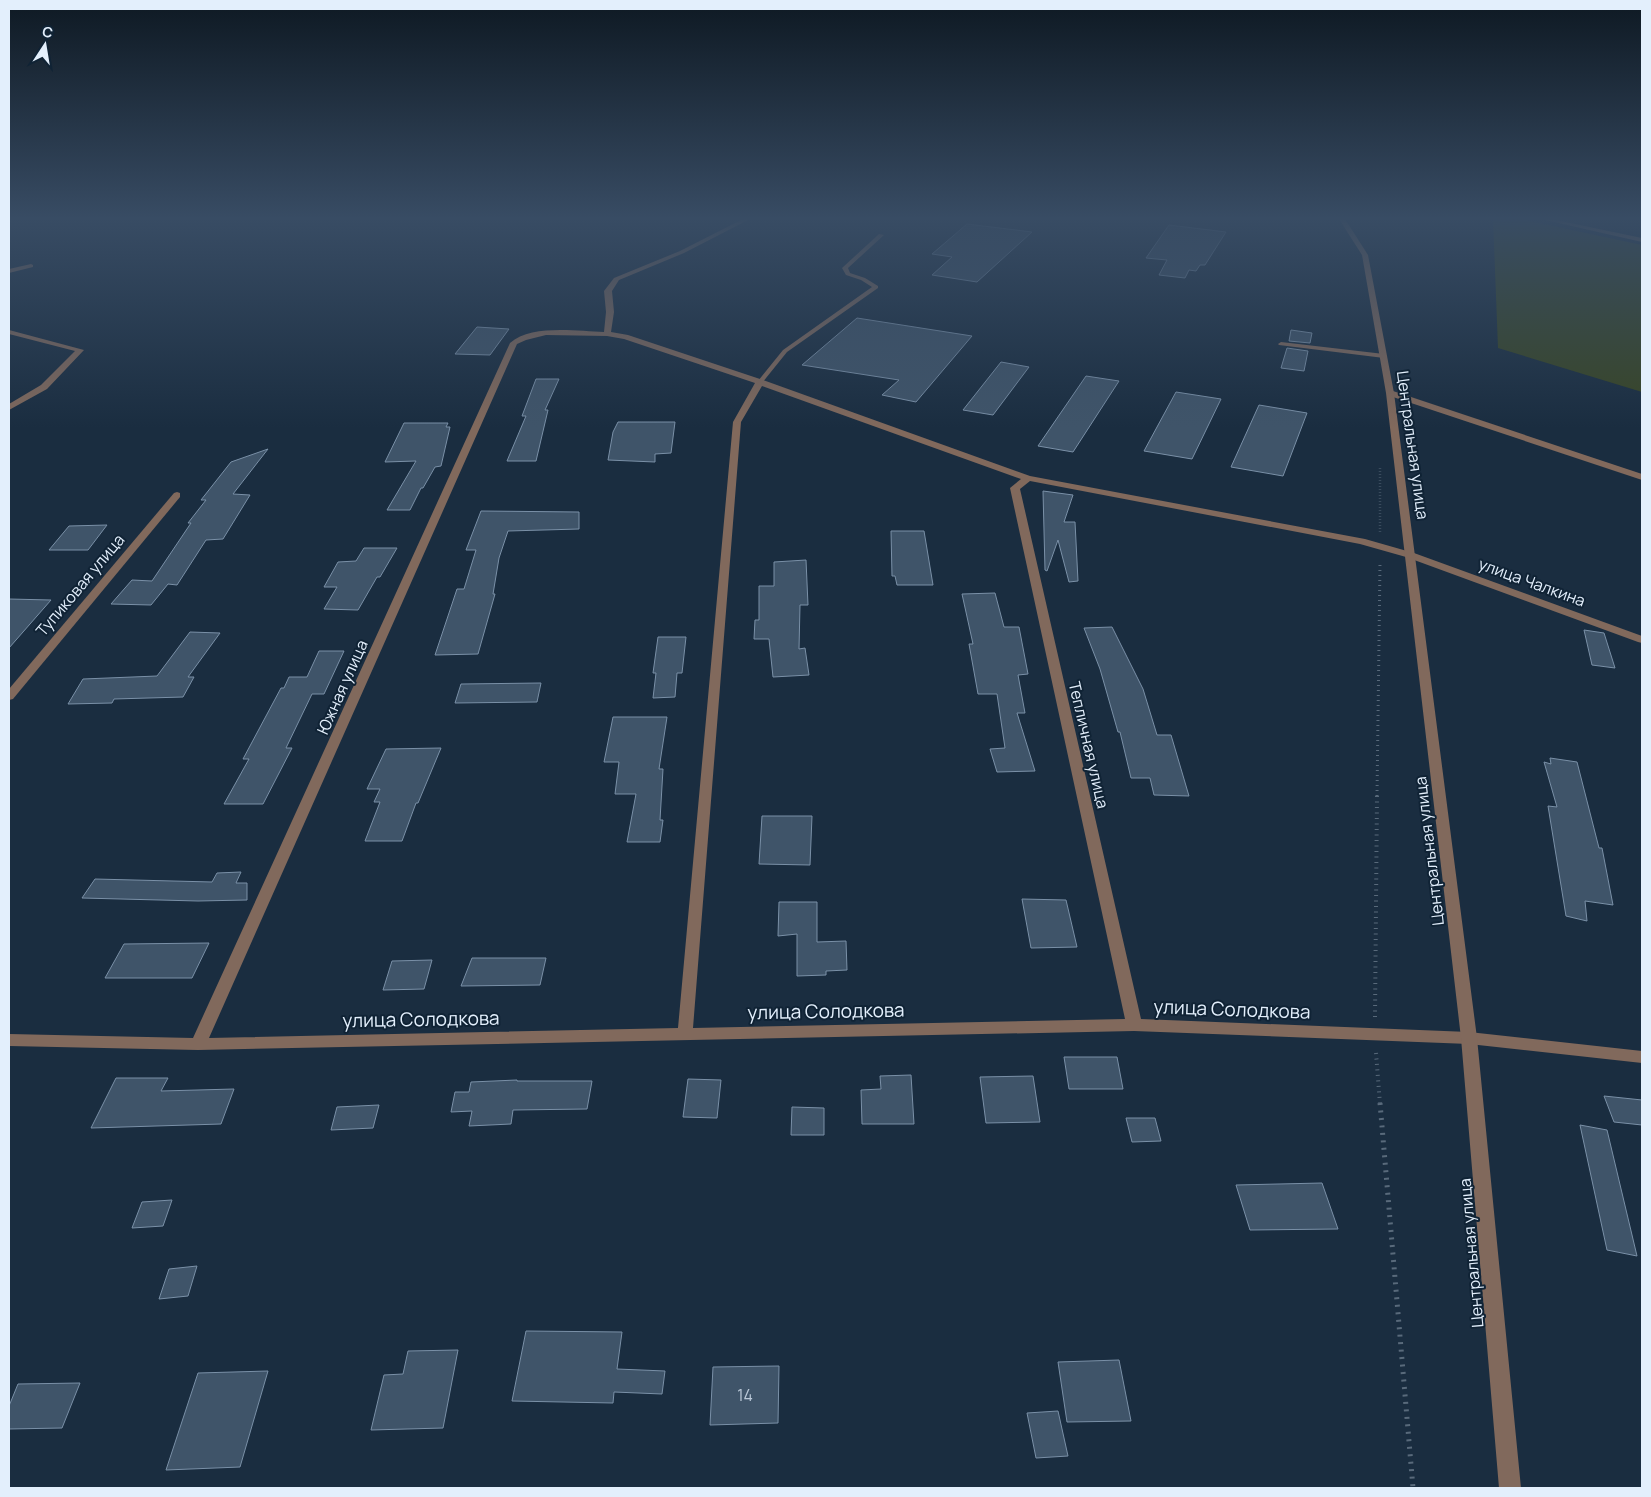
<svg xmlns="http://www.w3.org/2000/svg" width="1651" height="1497" viewBox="0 0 1651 1497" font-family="Manrope,sans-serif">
	<rect width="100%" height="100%" fill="#1a2d40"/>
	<!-- green -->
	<polygon fill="#384524" points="1493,219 1521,219 1642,245 1642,392 1498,348"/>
	<!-- building -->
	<g fill="#3f5469" stroke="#7a90a7">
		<polygon points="967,224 1032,232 977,282 932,275 952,257 932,254"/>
		<polygon points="1169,225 1226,232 1205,265 1200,265 1196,271 1189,270 1185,278 1159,275 1167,260 1146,258"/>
		<polygon points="857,318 972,336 916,402 882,395 899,380 802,365"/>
		<polygon points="477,327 509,329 490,355 455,354"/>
		<polygon points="1291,330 1312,333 1310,343 1289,341"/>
		<polygon points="1287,348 1308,351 1304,371 1281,368"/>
		<polygon points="1001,362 1029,367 993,415 963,410"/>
		<polygon points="1086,376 1119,381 1073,452 1038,446"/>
		<polygon points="536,379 559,379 545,410 548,410 536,461 507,461 526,416 522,416"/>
		<polygon points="1176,392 1221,399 1192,459 1144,451"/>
		<polygon points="1259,405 1307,413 1283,476 1231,467"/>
		<polygon points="618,422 675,422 671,453 655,454 655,462 608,460 613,432"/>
		<polygon points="404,423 448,423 446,427 450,427 441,466 435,467 423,488 421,488 410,510 387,510 416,461 385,462"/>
		<polygon points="268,449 233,494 250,495 223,539 206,540 177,585 168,584 151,605 111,604 132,580 152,581 191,523 188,523 206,500 201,500 231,462"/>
		<polygon points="1043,491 1073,495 1064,522 1075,522 1078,581 1069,582 1058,540 1047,571 1045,570"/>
		<polygon points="481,511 579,512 579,529 508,531 499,558 493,594 495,594 478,654 435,655 457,589 464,589 476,550 466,550"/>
		<polygon points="107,525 88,550 49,550 69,526"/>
		<polygon points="891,531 924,531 933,585 897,585 895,576 892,576"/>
		<polygon points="364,548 397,548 380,577 377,577 358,610 324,609 337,587 324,587 338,562 356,561"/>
		<polygon points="806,560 808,605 800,605 799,649 805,648 809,675 773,677 769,639 754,639 755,620 759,620 759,586 774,586 774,562"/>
		<polygon points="995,593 1004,627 1019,627 1028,674 1018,675 1025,713 1017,713 1035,771 997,772 990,749 1005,748 997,694 978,694 969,644 973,644 962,594"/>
		<polygon points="9,599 51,600 9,648"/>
		<polygon points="1112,627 1143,689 1157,735 1171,735 1189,796 1154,795 1150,778 1131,778 1120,732 1118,732 1100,669 1084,628"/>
		<polygon points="1584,630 1604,633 1615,668 1592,665"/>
		<polygon points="190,632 220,633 188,677 194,677 183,697 114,699 112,703 68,704 83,679 157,676"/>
		<polygon points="658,637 686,637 682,673 677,673 675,697 653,698 656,673 653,673"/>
		<polygon points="319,651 344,651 324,694 312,694 286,748 292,748 263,804 224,804 249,759 243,759 281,688 284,688 289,677 307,677"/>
		<polygon points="541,683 537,702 455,703 461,684"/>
		<polygon points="613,717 667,717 659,769 663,769 660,820 663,820 660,842 627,842 636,794 615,794 619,762 604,762"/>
		<polygon points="441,748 418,803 416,803 402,841 365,841 380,802 374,802 380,789 367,789 386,749"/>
		<polygon points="1550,758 1577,762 1599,848 1602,848 1613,905 1585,901 1587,921 1566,916 1548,806 1557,807 1544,762 1551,764"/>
		<polygon points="762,816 812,816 810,865 759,864"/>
		<polygon points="241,872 236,883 247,883 247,900 198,901 82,898 95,879 212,882 217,873"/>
		<polygon points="1022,899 1066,900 1077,947 1031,948"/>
		<polygon points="779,902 817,902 817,942 846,941 847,970 826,971 826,975 797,976 797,934 778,936"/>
		<polygon points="209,943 192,978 105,978 124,944"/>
		<polygon points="472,958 546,958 540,985 461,986"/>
		<polygon points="432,960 424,989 383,990 392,961"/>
		<polygon points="1064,1057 1117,1057 1123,1089 1069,1089"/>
		<polygon points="911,1075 914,1124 862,1124 861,1090 881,1089 880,1076"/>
		<polygon points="1033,1076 1040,1122 986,1123 980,1077"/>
		<polygon points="116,1078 168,1078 161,1091 234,1089 221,1124 91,1128"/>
		<polygon points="688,1079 721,1080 717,1118 683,1117"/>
		<polygon points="517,1080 517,1081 592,1081 587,1109 513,1110 511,1124 469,1126 472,1111 451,1112 455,1092 469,1092 471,1082"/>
		<polygon points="1604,1096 1642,1100 1642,1125 1614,1122"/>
		<polygon points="379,1105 373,1128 331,1130 337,1107"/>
		<polygon points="792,1107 824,1108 824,1135 791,1135"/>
		<polygon points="1126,1118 1155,1118 1161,1141 1132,1142"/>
		<polygon points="1580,1125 1607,1130 1637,1256 1607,1250"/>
		<polygon points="1322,1183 1338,1229 1250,1230 1236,1185"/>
		<polygon points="172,1200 163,1226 132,1228 142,1202"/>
		<polygon points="197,1266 188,1296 159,1299 169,1269"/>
		<polygon points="526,1331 622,1332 617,1369 665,1371 662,1394 614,1392 613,1403 512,1401"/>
		<polygon points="458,1350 443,1428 371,1430 384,1375 403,1374 408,1351"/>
		<polygon points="1119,1360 1131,1421 1067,1422 1058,1362"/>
		<polygon points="779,1366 778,1423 710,1425 713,1367"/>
		<polygon points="268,1371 240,1467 166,1470 198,1373"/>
		<polygon points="80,1383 62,1428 9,1429 9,1406 18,1384"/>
		<polygon points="1058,1411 1068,1456 1036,1458 1027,1413"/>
	</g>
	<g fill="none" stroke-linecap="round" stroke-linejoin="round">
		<!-- path-far3 -->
		<polyline stroke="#596a7b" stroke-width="2.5" stroke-dasharray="0.5 2.5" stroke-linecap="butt" points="1380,468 1380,532"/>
		<!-- path-far2 -->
		<polyline stroke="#596a7b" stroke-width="3" stroke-dasharray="1 4" stroke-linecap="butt" points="1377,796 1380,563"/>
		<!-- path-far1 -->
		<g stroke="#596a7b" stroke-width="4" stroke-dasharray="1 4.5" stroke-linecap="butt">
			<polyline points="1375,1017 1377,795"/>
			<polyline points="1376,1053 1380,1104"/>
		</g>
		<!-- path -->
		<polyline stroke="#596a7b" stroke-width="5" stroke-dasharray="2 5.5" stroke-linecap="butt" points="1380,1103 1413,1488"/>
		<!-- service -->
		<g fill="#81695c" fill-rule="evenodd">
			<polygon points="879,234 884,235 848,268 850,273 865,278 878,286 878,288 787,352 762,383 758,383 758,381 783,350 872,287 861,280 846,275 842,268"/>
			<polygon points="1281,342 1384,354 1387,356 1384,358 1279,345 1278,344"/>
		</g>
		<!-- minor -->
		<g fill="#81695c" fill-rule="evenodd">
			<path d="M743,219H750L684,253L619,280L612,291L614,312L611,332L628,335L763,380L1030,476L1365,539L1414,553L1642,636V643L1638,642L1406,557L1360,544L1030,481L1020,489L1141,1019L1469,1032L1642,1051V1063L1469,1044L1134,1031L198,1050L9,1046V1034L193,1038L510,343C531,324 577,331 604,332L606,312L604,291L614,278L680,251ZM546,335L607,336L624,339L755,383L733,422L678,1028L209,1038L517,344L526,340ZM762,386L1021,479L1010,488L1125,1019L693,1028L741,422Z"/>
			<polygon points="1541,219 1551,219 1642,238 1642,242"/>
			<polygon points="31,264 33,265 33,267 9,273 9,269"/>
			<polygon points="9,330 84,350 47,389 9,410 9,404 41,385 75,351 9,334"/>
			<polygon points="1387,391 1393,391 1642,474 1642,480 1387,395"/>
			<polygon points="177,492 180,493 180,497 13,699 9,700 9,689 174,493"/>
		</g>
		<!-- tertiary -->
		<polygon fill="#81695c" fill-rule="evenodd" points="1339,219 1345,219 1368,255 1394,393 1477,1038 1521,1488 1499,1488 1461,1038 1386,393 1362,255"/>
	</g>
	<!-- sky -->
	<linearGradient id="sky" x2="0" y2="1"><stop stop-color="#0e1923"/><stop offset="0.51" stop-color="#384c64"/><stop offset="1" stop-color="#384c64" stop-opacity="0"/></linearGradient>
	<rect width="1651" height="428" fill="url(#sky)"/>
	<g text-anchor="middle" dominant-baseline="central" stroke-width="4" stroke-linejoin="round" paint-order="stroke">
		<!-- street labels -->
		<g font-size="16" fill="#e3effc" stroke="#102335">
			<text transform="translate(1413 445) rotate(82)">Центральная улица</text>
			<text transform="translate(1532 582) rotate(20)">улица Чалкина</text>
			<text transform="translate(80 585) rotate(-50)">Тупиковая улица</text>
			<text transform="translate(342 687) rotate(-66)">Южная улица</text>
			<text transform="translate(1089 745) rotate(77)">Тепличная улица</text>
			<text transform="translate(1429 851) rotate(-97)">Центральная улица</text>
			<text transform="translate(1471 1253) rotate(-95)">Центральная улица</text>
		</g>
		<!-- near-number labels -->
		<g font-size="16" fill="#bac8d7">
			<text x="745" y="1395">14</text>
		</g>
		<!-- near-street labels -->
		<g font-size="19" fill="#e3effc" stroke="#102335">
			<text transform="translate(1232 1009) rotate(2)">улица Солодкова</text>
			<text transform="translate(826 1011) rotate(-1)">улица Солодкова</text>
			<text transform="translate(421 1019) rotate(-1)">улица Солодкова</text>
		</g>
	</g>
	<!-- border -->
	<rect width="1651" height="1497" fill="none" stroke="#e3effc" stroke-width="20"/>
	<!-- north arrow -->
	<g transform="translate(45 45) rotate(12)" stroke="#102335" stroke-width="4" paint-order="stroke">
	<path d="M0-4L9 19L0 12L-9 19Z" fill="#e3effc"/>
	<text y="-8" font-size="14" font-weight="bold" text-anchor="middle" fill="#e3effc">С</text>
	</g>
</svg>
